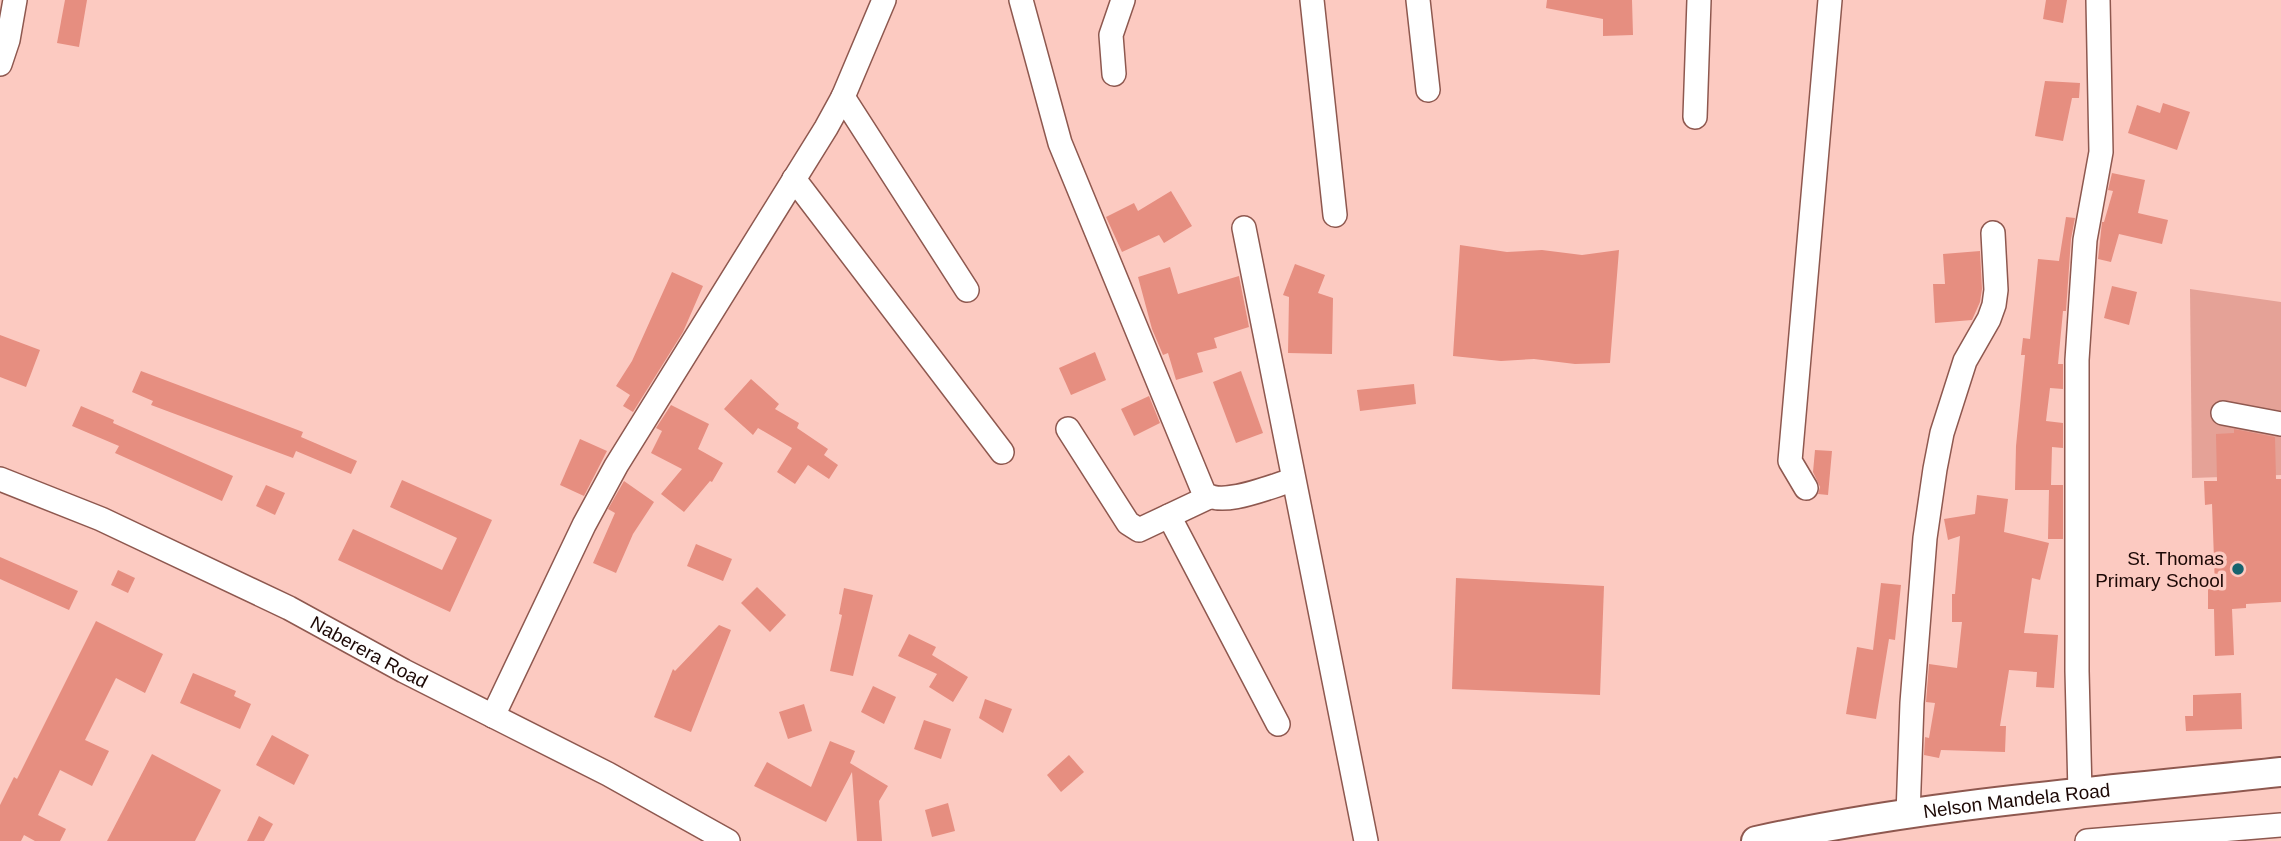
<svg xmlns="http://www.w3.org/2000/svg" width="2281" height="841" viewBox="0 0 2281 841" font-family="Helvetica,sans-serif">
	<rect width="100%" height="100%" fill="#fccac1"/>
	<!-- green -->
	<polygon fill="#e5a297" points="2190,289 2281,302 2281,475 2192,478"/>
	<!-- building -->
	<g fill="#e68e80">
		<polygon points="65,0 87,0 79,47 57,43"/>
		<polygon points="1547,0 1632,0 1633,35 1603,36 1603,19 1546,8"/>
		<polygon points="2046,0 2067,0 2063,23 2043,19"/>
		<polygon points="2045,81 2080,83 2079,98 2072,98 2063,141 2035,136"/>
		<polygon points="2163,103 2190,112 2177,150 2128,133 2137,105 2160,113"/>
		<polygon points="2112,173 2145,180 2138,213 2168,220 2162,244 2119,234 2111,262 2098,259 2102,222 2104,222 2113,191 2108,190"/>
		<polygon points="1171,191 1192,226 1164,243 1159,235 1122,252 1106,217 1134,203 1138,211"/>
		<polygon points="2066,217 2075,218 2071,239 2066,311 2063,311 2058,364 2063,364 2063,389 2050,388 2046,421 2063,423 2063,448 2052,447 2051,485 2063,485 2063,539 2048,539 2049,490 2015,490 2016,446 2025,355 2021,355 2023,338 2030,339 2038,259 2059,261"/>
		<polygon points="1460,245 1507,252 1542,250 1582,255 1619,250 1610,363 1575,364 1534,359 1501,361 1453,356"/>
		<polygon points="1980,251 1982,289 1980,302 1972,320 1935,323 1933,284 1945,284 1943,254"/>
		<polygon points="1295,264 1325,275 1318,293 1333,298 1332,354 1288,353 1289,297 1283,295"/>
		<polygon points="1170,267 1178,294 1239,276 1249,327 1214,338 1217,348 1197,353 1203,372 1176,380 1168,353 1163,355 1152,329 1138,277"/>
		<polygon points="672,272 703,286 683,332 633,412 623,406 630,395 616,386 632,361"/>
		<polygon points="2112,286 2137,292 2129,325 2104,318"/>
		<polygon points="0,335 40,350 26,387 0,377"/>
		<polygon points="1095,352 1106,380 1071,395 1059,368"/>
		<polygon points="141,371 303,432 301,437 357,461 351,474 296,451 293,458 151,405 153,401 132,392"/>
		<polygon points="1241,371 1263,433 1236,443 1213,382"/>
		<polygon points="751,379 779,404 775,409 799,423 797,428 828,449 824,455 838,465 829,479 808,465 795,484 777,472 792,448 758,428 753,435 724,409"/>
		<polygon points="1414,384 1416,404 1360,411 1357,390"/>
		<polygon points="1149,396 1160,423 1134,436 1121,409"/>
		<polygon points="671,405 709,424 698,449 723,463 712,482 710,481 684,512 661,494 682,469 651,453 662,431 656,428"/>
		<polygon points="81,406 114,420 113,423 233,476 222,501 115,453 119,446 72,426"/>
		<polygon points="2234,429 2275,437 2276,479 2281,479 2281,602 2246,604 2246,608 2232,609 2234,655 2215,656 2214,609 2208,609 2208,587 2215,587 2212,504 2205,505 2204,481 2217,481 2216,434 2234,433"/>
		<polygon points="580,439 607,451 584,496 560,485"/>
		<polygon points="1815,450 1832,451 1828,495 1818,494 1820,487 1813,472"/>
		<polygon points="402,480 492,520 450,612 338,560 353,529 442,570 457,538 390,507"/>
		<polygon points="624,481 654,502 633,534 616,573 593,563 615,513 608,509"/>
		<polygon points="266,485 285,493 275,515 256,506"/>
		<polygon points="1977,495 2008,499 2004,532 2049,543 2040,580 2032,578 2024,633 2058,635 2054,688 2036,687 2037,672 2009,670 2000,726 2006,726 2005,752 1941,750 1939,758 1924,755 1925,737 1929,738 1935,703 1926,702 1929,664 1957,668 1962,622 1952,622 1952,594 1955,594 1960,536 1948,540 1944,519 1975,514"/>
		<polygon points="696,544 732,559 723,581 687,566"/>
		<polygon points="0,557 78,591 69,610 0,579"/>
		<polygon points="118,570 135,578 128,593 111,585"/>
		<polygon points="1456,578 1604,586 1600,695 1452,689"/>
		<polygon points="1881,583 1901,585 1895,640 1889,639 1876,719 1846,714 1857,647 1873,650"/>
		<polygon points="757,587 786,615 770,632 741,603"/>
		<polygon points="844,588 873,595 853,676 830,671 842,615 839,614"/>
		<polygon points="96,621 163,654 145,693 116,678 85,740 109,751 92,786 60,770 38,815 66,829 60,841 35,841 24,835 21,841 0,841 0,805 14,777 17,779"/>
		<polygon points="719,625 731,630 691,732 654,717 673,669 675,671"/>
		<polygon points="909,634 936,647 932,655 968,677 953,702 929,687 937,674 898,656"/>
		<polygon points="193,673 236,691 234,696 251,704 240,729 180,703"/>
		<polygon points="873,686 896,697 884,724 861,712"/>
		<polygon points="2241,693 2242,729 2186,731 2185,716 2193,716 2193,695"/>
		<polygon points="985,699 1012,709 1003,733 979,718"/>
		<polygon points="804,704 812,731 788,739 779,712"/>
		<polygon points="924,720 951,729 941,759 914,749"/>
		<polygon points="272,735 309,755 294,785 256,765"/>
		<polygon points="830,741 855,751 850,763 888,786 879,801 882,841 857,841 852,772 826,822 754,786 767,762 811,787"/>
		<polygon points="152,754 221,790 195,841 107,841"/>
		<polygon points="1069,755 1084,772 1061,792 1047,775"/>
		<polygon points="948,803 955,831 932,837 925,810"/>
		<polygon points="259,816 273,824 264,841 247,841"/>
	</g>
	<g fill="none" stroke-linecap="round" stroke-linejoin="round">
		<defs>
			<g id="minor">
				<path d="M1021,0L1060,143L1204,493C1222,508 1271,486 1293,480"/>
				<polyline points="1312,0 1335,215"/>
				<polyline points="1418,0 1428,90"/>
				<polyline points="0,64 8,40 15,0"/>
				<polyline points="1114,74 1111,35 1123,0"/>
				<polyline points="843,97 967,290"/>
				<polyline points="1695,117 1699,0"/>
				<polyline points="794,179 1002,452"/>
				<polyline points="1244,228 1366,841"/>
				<polyline points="2223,413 2281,424"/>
				<polyline points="1068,429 1128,523 1139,530 1209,497"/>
				<path id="s1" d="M0,479L101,519L289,608L404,671L608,774L728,841"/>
				<polyline points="1806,488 1790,461 1830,0"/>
				<polyline points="1169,516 1278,724"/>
				<polyline points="493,716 584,525 616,466 826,128 843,97 884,0"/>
				<polyline points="2080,793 2077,671 2077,360 2085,240 2101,152 2098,0"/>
				<polyline points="1908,815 1912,703 1925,538 1935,469 1942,433 1965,361 1989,319 1994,305 1996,290 1993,233"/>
				<polyline points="2087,841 2281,825"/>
			</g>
			<g id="major">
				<path id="s2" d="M1756,841C1928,803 2106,791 2281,772"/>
			</g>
		</defs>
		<!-- minor casing -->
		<use href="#minor" stroke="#8e584f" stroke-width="26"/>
		<!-- major casing -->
		<use href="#major" stroke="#8e584f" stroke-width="32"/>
		<!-- minor -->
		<use href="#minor" stroke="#fff" stroke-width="23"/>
		<!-- major -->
		<use href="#major" stroke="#fff" stroke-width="28"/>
	</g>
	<!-- markers -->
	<circle fill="#17636e" stroke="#fccac1" stroke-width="2.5" cx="2238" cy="569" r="7"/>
	<g text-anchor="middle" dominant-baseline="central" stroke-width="7" stroke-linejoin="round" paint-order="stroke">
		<!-- poi labels -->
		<g font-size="19" fill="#1c0805" stroke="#fccac1" text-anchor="end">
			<text x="2224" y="558">St. Thomas<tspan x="2224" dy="22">Primary School</tspan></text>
		</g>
		<!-- street labels -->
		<g font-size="19" fill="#1c0805" stroke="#fccac1">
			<text stroke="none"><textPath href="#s1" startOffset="408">Naberera Road</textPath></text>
			<text stroke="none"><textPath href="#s2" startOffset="264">Nelson Mandela Road</textPath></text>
		</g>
	</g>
</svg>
